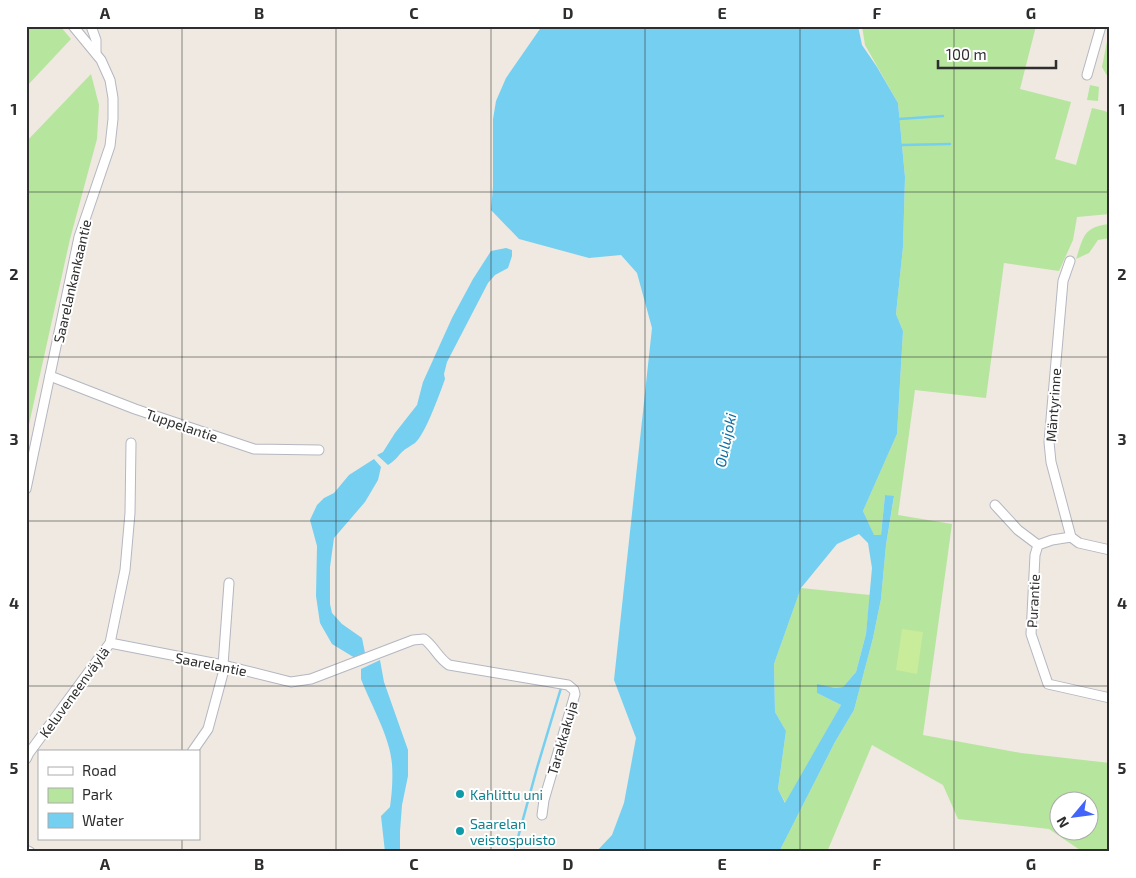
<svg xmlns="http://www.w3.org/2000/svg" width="1136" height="878" viewBox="0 0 1136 878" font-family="'Exo 2',sans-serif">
	<rect width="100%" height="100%" fill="#efe9e1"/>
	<!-- green -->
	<g fill="#b6e59e" fill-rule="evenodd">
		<polygon points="26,26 60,26 71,39 26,87"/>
		<path d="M862,26H1036L1020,89L1071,102L1055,159L1076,165L1092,108L1105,111L1110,114V214L1077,217L1073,240L1059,271L1004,263L986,398L915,390L898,515L952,524L923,735L1021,753L1110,763V852H1083L1049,829L958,819L943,785L872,745L827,852H779L835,742L854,710L873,638L881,599L886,545L894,497L885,495L881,535L874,536L863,511L897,434L903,331L896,314L903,247L905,177L898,103L865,45ZM1058,800H1088V830H1058Z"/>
		<polygon points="1110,26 1110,102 1107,102 1109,79 1102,67"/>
		<polygon points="91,74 99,105 97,139 70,239 26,438 26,142"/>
		<polygon points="1090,85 1099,87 1098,101 1087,100"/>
		<path d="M1110,224V238L1098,240L1089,253L1076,259C1084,236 1083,227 1110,224Z"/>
		<polygon points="801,588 870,595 866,634 856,672 843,687 835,688 817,685 817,693 841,705 786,804 778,789 786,731 775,712 774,664"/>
	</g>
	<!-- pitch -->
	<polygon fill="#c9ec9a" points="902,629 923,632 917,674 896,670"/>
	<!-- water -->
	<g fill="#75cff0" fill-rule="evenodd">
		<path d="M542,26H813L824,29L833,26H858L862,45L877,67L898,103L905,177L903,247L896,314L903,331L897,434L863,511L874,535H881L885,495L894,496L886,545L881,599L873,638L854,710L835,742L779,852H596L612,835L624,803L636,738L614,680L652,328L637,273L621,255L589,258L519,239L491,210L493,187V119L496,101L506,78ZM859,534L868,543L872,568L866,634L856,672L843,687L835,688L817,684V693L841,705L785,803L778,789L786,731L775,712L774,664L801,588L837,544Z"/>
		<path d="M506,248L512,250V256L508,268L495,275L488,283L447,362L444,374L445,379C440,393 425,435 415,443C411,446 406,448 402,452C396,458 397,459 388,465L377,455L383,452L395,433L417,405L423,382L452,318L473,279L491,251Z"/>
		<polygon points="374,459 381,467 378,480 365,502 334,538 330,567 330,604 332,613 342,624 362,638 365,653 364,657 355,658 332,644 320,623 316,596 317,546 310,520 317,505 324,498 334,493 349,475"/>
		<path d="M380,660L384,682L408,750V776L402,805L400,831V852H385L381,816L390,807C392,793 393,778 392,764C390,737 371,705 361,679V669Z"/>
	</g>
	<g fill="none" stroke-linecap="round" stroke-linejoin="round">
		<!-- stream -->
		<g stroke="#75cff0" stroke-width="2.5">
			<polyline points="899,119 943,116"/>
			<polyline points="902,145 950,144"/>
			<polyline points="514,852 537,768 561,688"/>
		</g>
		<defs>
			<g id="street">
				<polyline points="91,26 96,40 96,52"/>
				<polyline points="1087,75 1101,26"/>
				<polyline points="1070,261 1063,281 1049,442 1051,462 1071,537 1079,543 1110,550"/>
				<polyline points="50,376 135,409 254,449 319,450"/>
				<polyline points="26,489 79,237 110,146 113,119 113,98 110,80 101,60 73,26"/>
				<polyline points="995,505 1018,530 1038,545"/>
				<polyline points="1071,537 1052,540 1038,545 1035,555 1031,634 1048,684 1110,698"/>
				<path d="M110,643L223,665L291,682L311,679L413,640L424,639C434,646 438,658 449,665L568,685L574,690L575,694L544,800L542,815"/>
				<polyline points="223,665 229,583"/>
				<polyline points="192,752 208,729 225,666"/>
				<polyline points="26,759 29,753 110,643 125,570 130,513 131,443"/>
				<polyline points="26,850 30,852"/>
			</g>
		</defs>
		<!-- street casing -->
		<use href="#street" stroke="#b4b7c1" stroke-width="11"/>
		<!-- street -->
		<use href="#street" stroke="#fff" stroke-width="9"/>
	</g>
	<!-- grid -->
	<path fill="none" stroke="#2e2e2e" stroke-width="1" stroke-opacity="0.55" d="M182,26V752M336,26V852M491,26V852M645,26V852M800,26V852M954,26V852M26,192H1110M26,357H1110M26,521H1110M26,686H1110M182,839V852"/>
	<!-- markers -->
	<g fill="#0f9aa8" stroke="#fff" stroke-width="2">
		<circle cx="460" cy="794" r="5"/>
		<circle cx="460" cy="831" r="5"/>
	</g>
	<g text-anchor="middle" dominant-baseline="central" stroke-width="4" stroke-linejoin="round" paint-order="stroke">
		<!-- street labels -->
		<g font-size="14" fill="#2e2e2e" stroke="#fff">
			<text transform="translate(72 281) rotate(-77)">Saarelankankaantie</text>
			<text transform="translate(1053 405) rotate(-86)">Mäntyrinne</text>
			<text transform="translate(182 425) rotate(19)">Tuppelantie</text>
			<text transform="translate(1033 601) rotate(-87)">Purantie</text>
			<text transform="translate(211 664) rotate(11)">Saarelantie</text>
			<text transform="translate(74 692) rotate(-54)">Keluveneenväylä</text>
			<text transform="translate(562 738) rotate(-74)">Tarakkakuja</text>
		</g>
		<!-- culture labels -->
		<g font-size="14" fill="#0d838f" stroke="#fff" text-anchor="start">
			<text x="470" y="794">Kahlittu uni</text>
			<text x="470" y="823">Saarelan<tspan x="470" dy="16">veistospuisto</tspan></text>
		</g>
		<!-- water labels -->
		<g font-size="15" font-style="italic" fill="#0d6fa3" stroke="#fff">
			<text transform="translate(725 440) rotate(-78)">Oulujoki</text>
		</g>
	</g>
	<!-- border -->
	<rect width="1136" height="878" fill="none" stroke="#ffffff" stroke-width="55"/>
	<!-- legend -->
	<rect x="38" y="750" width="162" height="90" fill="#ffffff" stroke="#ababab"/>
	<rect x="48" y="767" width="25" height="8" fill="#ffffff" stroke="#ababab"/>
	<text x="82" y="776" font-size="15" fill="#2e2e2e">Road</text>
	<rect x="48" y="788" width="25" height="15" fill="#b6e59e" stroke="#ababab"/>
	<text x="82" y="800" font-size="15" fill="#2e2e2e">Park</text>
	<rect x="48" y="813" width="25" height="15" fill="#75cff0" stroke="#ababab"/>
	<text x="82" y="826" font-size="15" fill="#2e2e2e">Water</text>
	<!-- north arrow -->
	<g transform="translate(1074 816) rotate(241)"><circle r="24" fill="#ffffff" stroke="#ababab"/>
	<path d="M0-4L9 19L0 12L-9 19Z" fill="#4264fb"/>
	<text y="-8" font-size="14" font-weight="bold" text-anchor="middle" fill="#2e2e2e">N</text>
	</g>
	<!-- scale -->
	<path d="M938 60v8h118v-8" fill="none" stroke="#2e2e2e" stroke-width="2.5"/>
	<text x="946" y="60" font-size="15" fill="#2e2e2e" stroke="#ffffff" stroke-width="4" paint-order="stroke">100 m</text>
	<rect x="28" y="28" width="1080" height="822" fill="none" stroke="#2e2e2e" stroke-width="2"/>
	<g font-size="16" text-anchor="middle" font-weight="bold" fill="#2e2e2e">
		<text x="105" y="19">A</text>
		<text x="259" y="19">B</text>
		<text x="414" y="19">C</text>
		<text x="568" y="19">D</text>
		<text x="722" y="19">E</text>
		<text x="877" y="19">F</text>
		<text x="1031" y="19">G</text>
		<text x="14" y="115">1</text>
		<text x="1122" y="115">1</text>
		<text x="14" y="280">2</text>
		<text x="1122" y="280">2</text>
		<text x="14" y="445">3</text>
		<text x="1122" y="445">3</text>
		<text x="14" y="609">4</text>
		<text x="1122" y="609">4</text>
		<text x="14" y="774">5</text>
		<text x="1122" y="774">5</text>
		<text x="105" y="870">A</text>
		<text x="259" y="870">B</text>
		<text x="414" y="870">C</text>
		<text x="568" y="870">D</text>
		<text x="722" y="870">E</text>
		<text x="877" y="870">F</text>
		<text x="1031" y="870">G</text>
	</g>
</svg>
